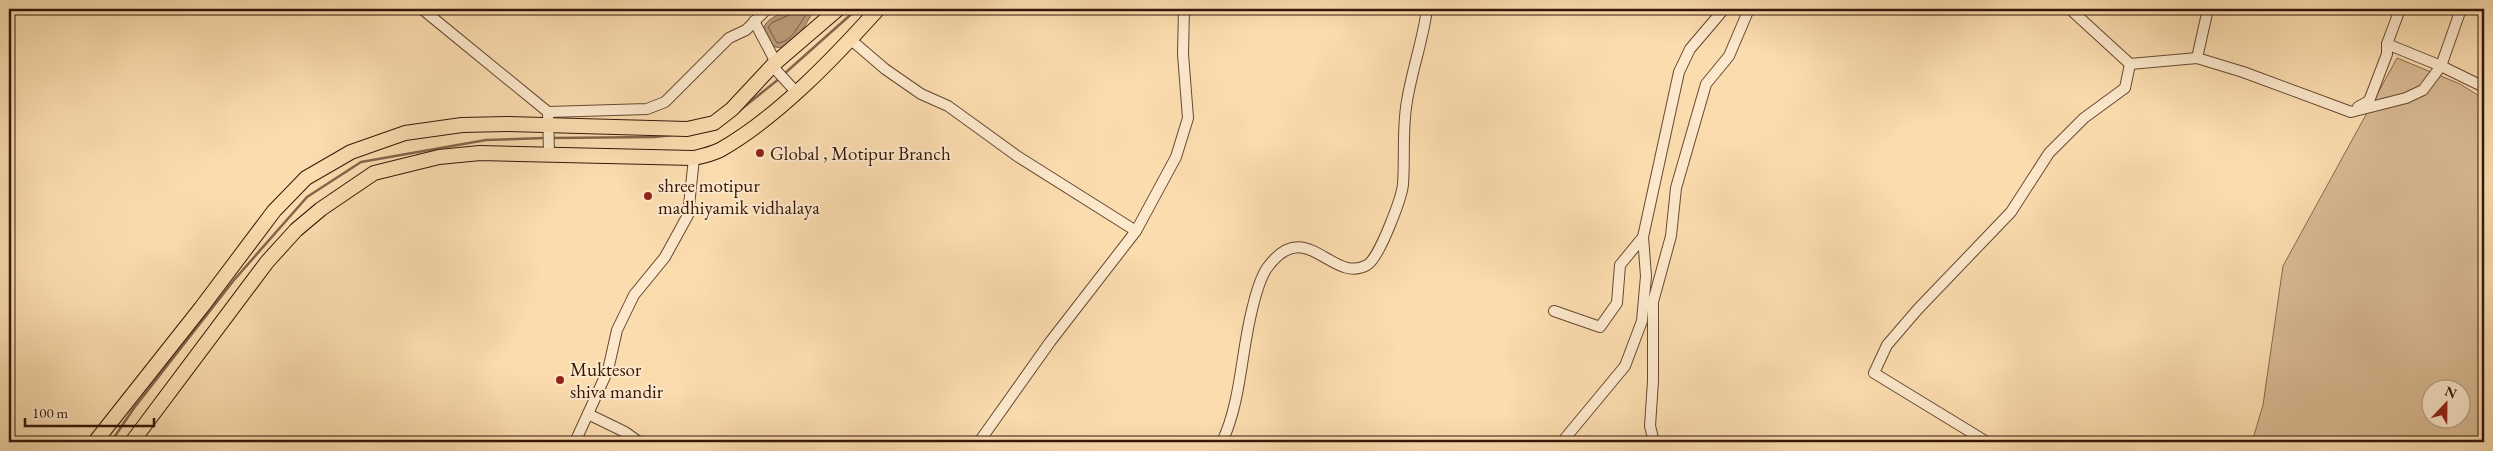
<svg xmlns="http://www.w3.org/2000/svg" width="2493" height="451" viewBox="0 0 2493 451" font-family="'EB Garamond',serif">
	<rect width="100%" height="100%" fill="#fbdcaf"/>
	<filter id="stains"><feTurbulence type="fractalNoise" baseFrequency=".004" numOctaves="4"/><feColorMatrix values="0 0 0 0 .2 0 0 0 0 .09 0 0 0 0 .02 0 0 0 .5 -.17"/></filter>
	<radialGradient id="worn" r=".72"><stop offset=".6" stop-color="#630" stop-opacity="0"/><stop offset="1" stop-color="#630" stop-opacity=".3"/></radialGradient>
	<!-- green -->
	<path fill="#daba93" stroke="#88684e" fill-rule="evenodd" d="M2397,58L2460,84L2484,99V442H2252L2263,405L2283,266ZM2430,388H2460V418H2430Z"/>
	<!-- water -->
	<path fill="#b89976" stroke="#84654a" d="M790,9H805L812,14C803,28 793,51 775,47C752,25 769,19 790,9Z"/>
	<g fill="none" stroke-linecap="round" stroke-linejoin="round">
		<!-- shore -->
		<path stroke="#77583f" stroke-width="1" d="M791,9L789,15L773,22L768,27L777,43C791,43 798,26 805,16L803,9"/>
		<!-- stream -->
		<g stroke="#84654a" stroke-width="2.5">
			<polyline points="784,74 857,9"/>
			<polyline points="739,111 780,78"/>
			<polyline points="550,138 655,137 672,135"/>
			<polyline points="111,442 134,408 234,280 307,197 361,162 486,140 545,138"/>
		</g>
		<defs>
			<g id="minor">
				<polyline points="422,9 548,112 549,153"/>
				<polyline points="2070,9 2130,64 2197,58 2243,72 2351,112 2406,98 2423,90 2441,66 2461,9"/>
				<polyline points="754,21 773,57 776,70 796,92"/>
				<polyline points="850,39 885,69 921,94 948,106 1017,156 1136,231"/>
				<polyline points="2387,44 2441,66 2484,87"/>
				<polyline points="2197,58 2208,9"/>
				<polyline points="2358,107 2369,101 2387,54 2387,44 2400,9"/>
				<polyline points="548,112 647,109 665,102 729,38 746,30 767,9"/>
				<polyline points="1554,311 1600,327 1617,303 1620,265 1643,237"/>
				<polyline points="588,414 625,432 639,442"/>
				<polyline points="575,442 608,370 617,330 634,295 665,257 688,215 694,158"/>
				<polyline points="979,442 1050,342 1136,231 1176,157 1188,118 1183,54 1184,9"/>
				<path d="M1222,442C1241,402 1241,353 1252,310C1255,297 1259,280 1267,268C1306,214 1332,285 1367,265C1379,259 1402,197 1403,184C1405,156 1402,128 1407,101C1412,70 1423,40 1427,9"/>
				<polyline points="1562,442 1625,366 1642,321 1646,276 1643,237 1679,72 1690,49 1724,9"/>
				<polyline points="1654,442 1650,426 1653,381 1653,302 1671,236 1676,188 1706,84 1729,56 1749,9"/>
				<polyline points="1987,442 1874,373 1887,345 1918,309 2011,212 2049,153 2084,118 2125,88 2130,64"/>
			</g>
			<g id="major">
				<polyline points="95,442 201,308 274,211 306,178 351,152 405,133 462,125 507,124 687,129 714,123 732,109 774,64 838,9"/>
				<path d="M132,442L267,262L296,230L321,209L374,173L439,157L480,153L694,158C703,156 712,154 720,150C778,117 834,58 878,9"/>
			</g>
		</defs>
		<!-- minor casing -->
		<use href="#minor" stroke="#674832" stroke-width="12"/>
		<!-- major casing -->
		<use href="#major" stroke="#361608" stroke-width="16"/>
		<!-- minor -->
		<use href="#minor" stroke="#fce8cb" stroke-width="10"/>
		<!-- major -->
		<use href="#major" stroke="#fbdcaf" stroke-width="14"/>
	</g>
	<!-- markers -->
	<g fill="#8f2418" stroke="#fce8cb" stroke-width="2">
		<circle cx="760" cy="153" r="5"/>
		<circle cx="648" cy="196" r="5"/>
		<circle cx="560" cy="380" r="5"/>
	</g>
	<g text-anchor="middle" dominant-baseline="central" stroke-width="4" stroke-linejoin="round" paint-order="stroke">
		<!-- poi labels -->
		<g font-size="19" fill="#361608" stroke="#fce8cb" text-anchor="start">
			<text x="770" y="153">Global , Motipur Branch</text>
			<text x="658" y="185">shree motipur<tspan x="658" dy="22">madhiyamik vidhalaya</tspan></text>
			<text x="570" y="369">Muktesor<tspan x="570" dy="22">shiva mandir</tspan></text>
		</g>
	</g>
	<!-- margin -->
	<rect width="2493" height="451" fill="none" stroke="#fbdcaf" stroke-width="30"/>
	<rect x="10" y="10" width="2473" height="431" fill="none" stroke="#361608" stroke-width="2.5"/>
	<rect x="15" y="15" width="2463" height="421" fill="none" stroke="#361608"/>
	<!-- north arrow -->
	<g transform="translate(2446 404) rotate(22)"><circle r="24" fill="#fce8cb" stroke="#ad947d"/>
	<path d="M0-4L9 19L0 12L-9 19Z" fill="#8f2418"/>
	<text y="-8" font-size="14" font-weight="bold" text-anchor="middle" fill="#361608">N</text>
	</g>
	<!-- scale -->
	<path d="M25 418v8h129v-8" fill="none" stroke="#361608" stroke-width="2.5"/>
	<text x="32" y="418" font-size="15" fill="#361608" stroke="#fce8cb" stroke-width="4" paint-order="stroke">100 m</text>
	<rect width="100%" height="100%" filter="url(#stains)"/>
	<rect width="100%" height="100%" fill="url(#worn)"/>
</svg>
